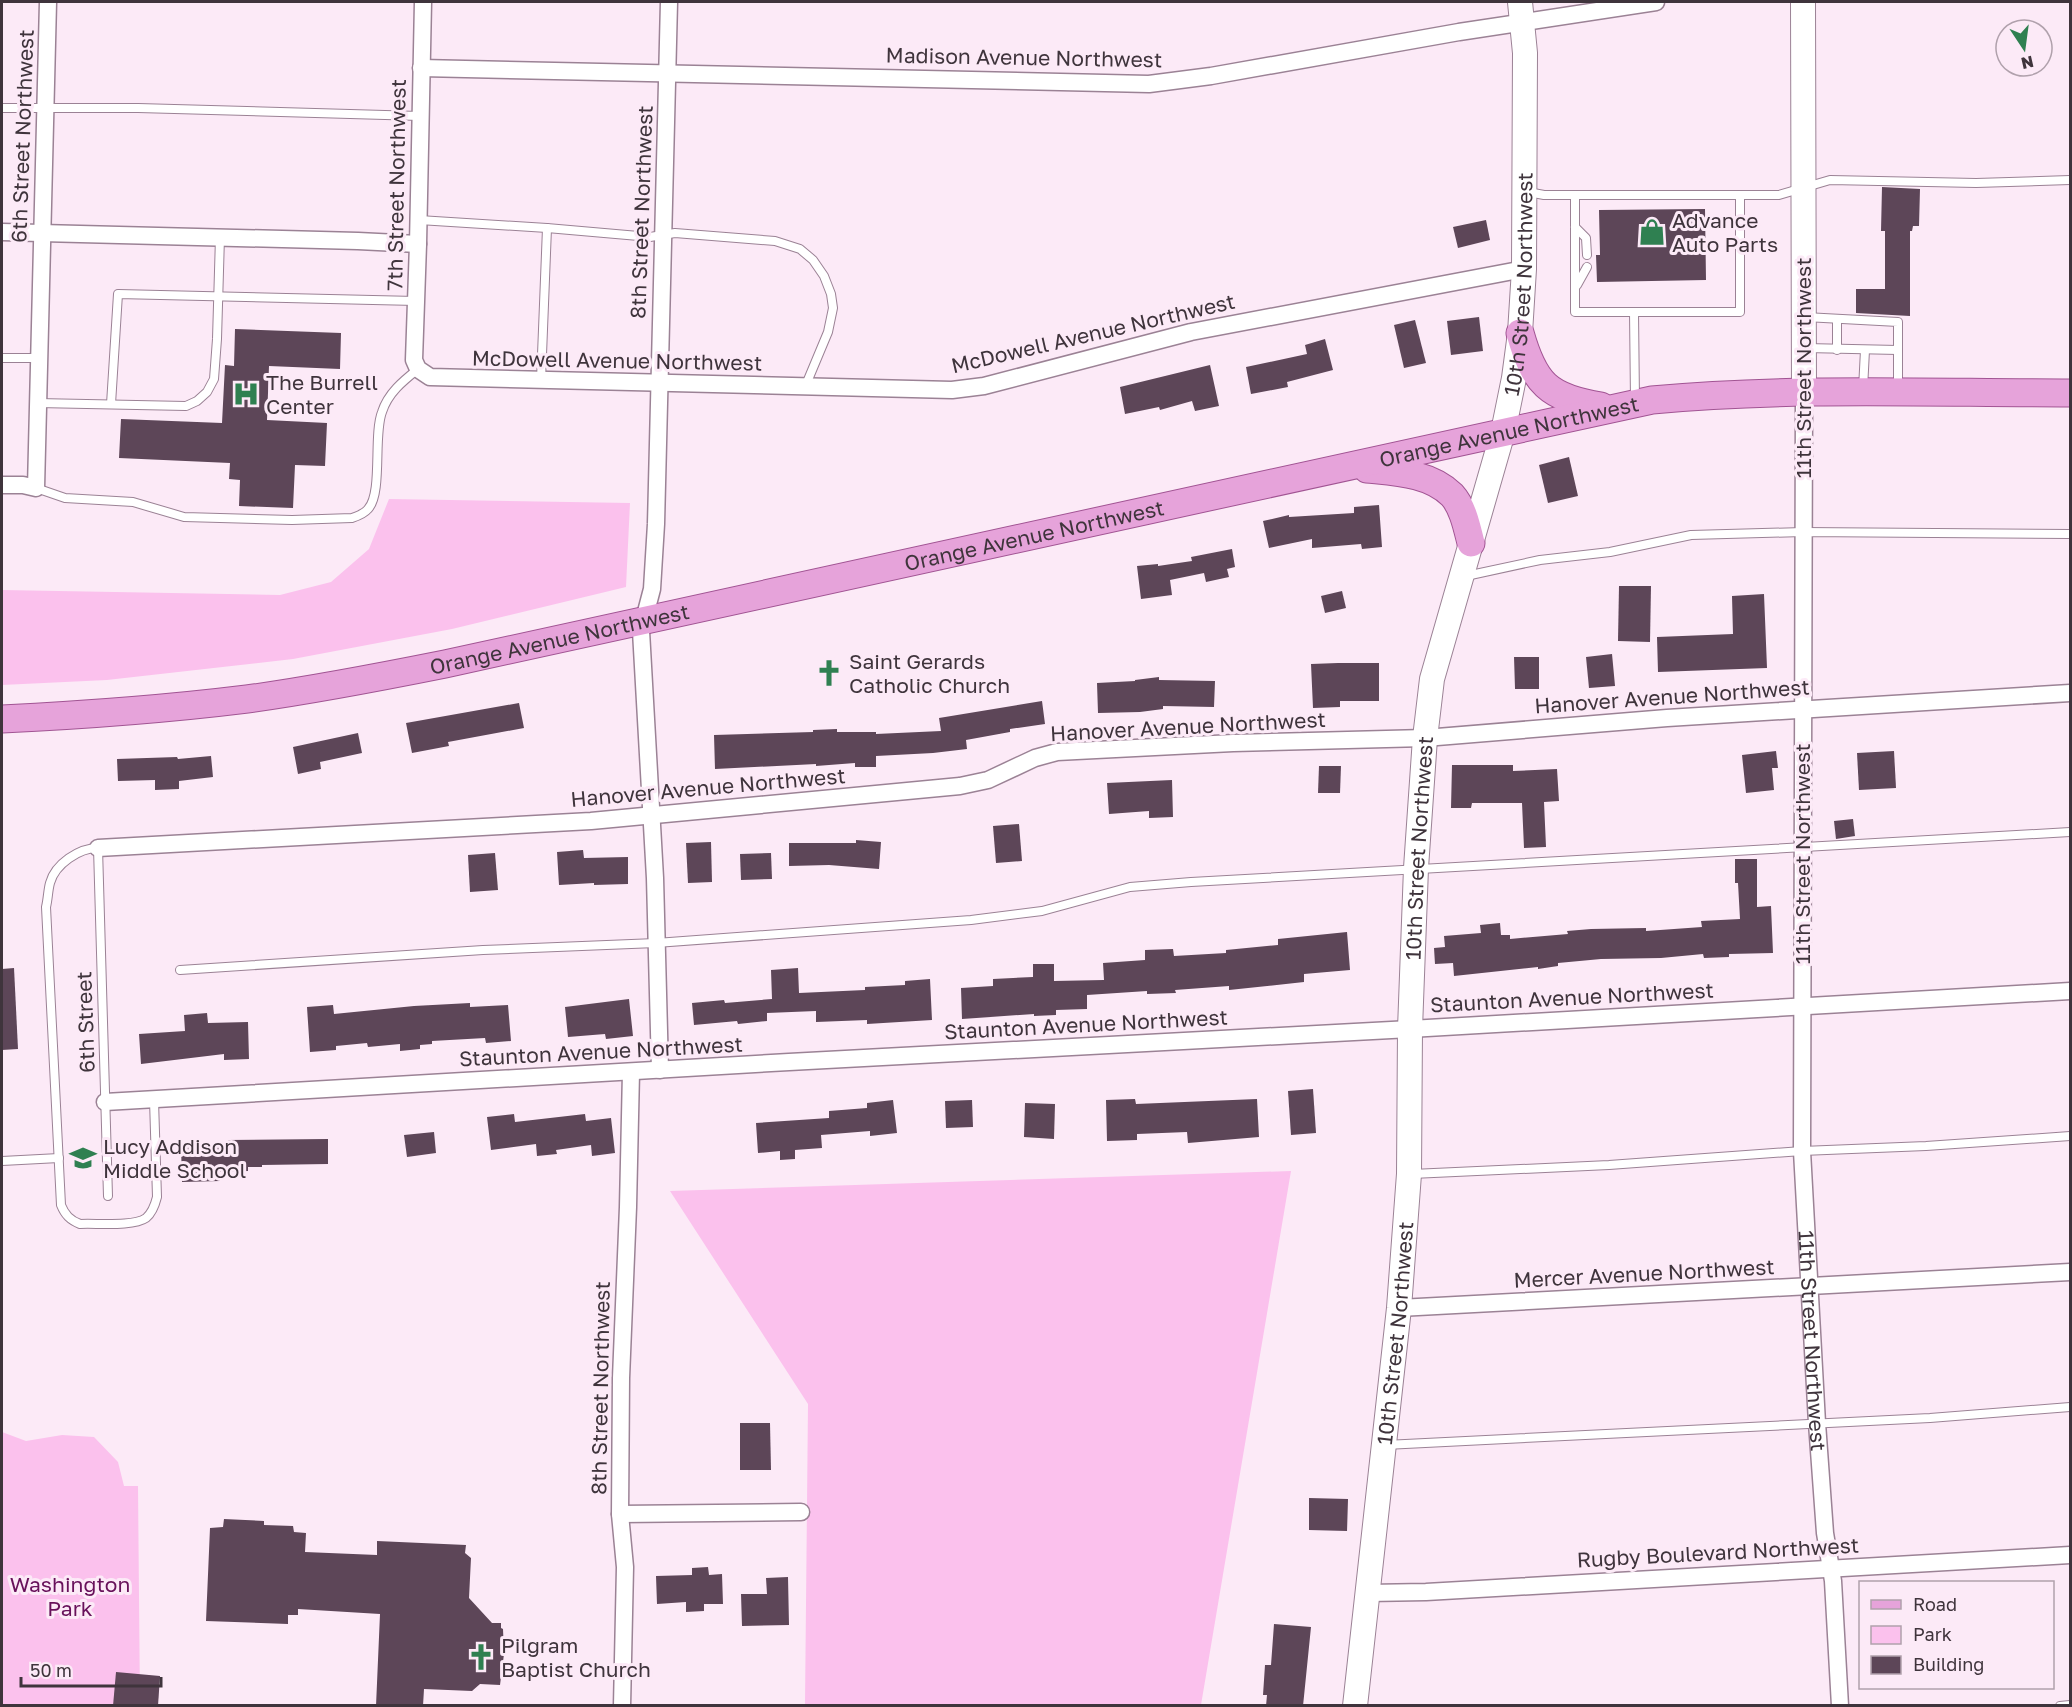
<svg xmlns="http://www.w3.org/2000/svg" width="2072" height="1707" viewBox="0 0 2072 1707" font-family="'Golos Text',sans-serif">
	<rect width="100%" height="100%" fill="#fceaf7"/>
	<!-- green -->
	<g fill="#fbc1ed">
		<polygon points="389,499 630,503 626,587 452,629 293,659 107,680 2,685 2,590 280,595 331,582 369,549"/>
		<polygon points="1291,1171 1201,1705 805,1705 808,1404 670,1191"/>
		<polygon points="2,1432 26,1441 62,1435 94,1437 118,1462 124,1486 138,1486 140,1705 2,1706"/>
	</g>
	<!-- building -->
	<g fill="#5d4658">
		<polygon points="1882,187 1920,189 1919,226 1913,226 1912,231 1910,231 1910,316 1856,313 1856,289 1885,289 1885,231 1881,231"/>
		<polygon points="1705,209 1706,280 1597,282 1596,255 1600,255 1599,210"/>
		<polygon points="1486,220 1490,240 1458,248 1453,227"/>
		<polygon points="1479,317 1483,351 1451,355 1447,321"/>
		<polygon points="1415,320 1426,363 1404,368 1394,325"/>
		<polygon points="235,329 341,333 340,369 269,366 267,420 327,423 325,466 295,465 293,508 239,506 240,480 229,479 230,463 119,458 121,419 222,423 225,365 234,366"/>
		<polygon points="1325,339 1333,370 1287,382 1288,387 1251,394 1246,367 1307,354 1305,345"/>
		<polygon points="1210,365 1219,406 1195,411 1192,401 1160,410 1159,407 1125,414 1120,387"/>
		<polygon points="1569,457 1578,496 1548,503 1539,465"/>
		<polygon points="1379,505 1382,547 1362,549 1361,544 1312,548 1312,539 1269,548 1263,521 1289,515 1289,517 1354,513 1354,507"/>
		<polygon points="1232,549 1235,567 1227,569 1229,577 1206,582 1204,573 1170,580 1172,595 1141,599 1137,566 1158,564 1158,566 1192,561 1191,557"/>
		<polygon points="1619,586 1651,586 1650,642 1618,641"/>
		<polygon points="1342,591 1346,608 1325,613 1321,596"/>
		<polygon points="1764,594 1767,668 1658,672 1657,637 1733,634 1732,596"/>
		<polygon points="1612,654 1615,686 1589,688 1586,657"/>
		<polygon points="1514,657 1539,657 1539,689 1515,689"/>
		<polygon points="1338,663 1379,663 1379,701 1340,701 1340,707 1313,708 1311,664"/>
		<polygon points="1159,677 1159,680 1215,681 1214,707 1163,706 1163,709 1140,712 1098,713 1097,683 1135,681 1135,680"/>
		<polygon points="1042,701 1045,724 1010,729 1010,732 966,740 967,749 933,753 876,756 876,767 855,767 855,763 816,766 816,764 715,769 714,735 813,732 813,730 837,729 837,732 876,732 876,734 941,731 939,718"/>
		<polygon points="519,703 524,728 448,742 449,746 412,753 406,723"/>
		<polygon points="358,733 362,753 320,762 321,769 298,774 293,747"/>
		<polygon points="1776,751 1778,768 1772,768 1774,790 1746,793 1742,755"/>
		<polygon points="1894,751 1896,788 1859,790 1857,753"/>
		<polygon points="211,756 213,777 179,781 179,789 155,790 155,780 118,781 117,759 177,757 178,759"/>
		<polygon points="1452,765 1513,765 1513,771 1557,769 1559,801 1544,802 1546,847 1524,848 1522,803 1472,803 1471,808 1451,808"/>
		<polygon points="1319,766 1341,766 1340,793 1318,793"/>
		<polygon points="1172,780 1173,817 1149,818 1149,811 1109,814 1107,783"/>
		<polygon points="1853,819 1855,836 1836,839 1834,821"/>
		<polygon points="1019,824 1022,861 996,863 993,826"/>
		<polygon points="856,840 881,842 879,869 829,865 789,866 789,843 856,843"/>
		<polygon points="711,842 712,882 688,883 686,843"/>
		<polygon points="583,850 584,858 628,857 628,884 594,885 594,883 559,885 557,852"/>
		<polygon points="495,853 498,890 470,892 468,855"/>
		<polygon points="771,853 772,879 741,880 740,854"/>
		<polygon points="1735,859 1757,859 1757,907 1771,906 1773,953 1729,954 1729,957 1704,958 1703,954 1661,958 1601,959 1558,963 1558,966 1538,969 1538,967 1454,976 1453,963 1435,964 1434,948 1445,947 1444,936 1481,933 1480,925 1500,923 1501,935 1510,935 1510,939 1568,934 1567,931 1591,929 1646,928 1646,931 1702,927 1701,921 1740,919 1738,883 1735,883"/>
		<polygon points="1347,932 1350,970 1304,974 1304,982 1229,990 1229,986 1175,990 1176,993 1147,994 1147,991 1087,995 1087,1009 1056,1010 1056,1015 1034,1016 1034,1014 962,1019 961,988 993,986 993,979 1033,977 1033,964 1054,964 1054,981 1104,980 1103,963 1145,960 1145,950 1173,949 1174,956 1226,953 1226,950 1278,945 1278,939"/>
		<polygon points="14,968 18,1049 2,1050 2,969"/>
		<polygon points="798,968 799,993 865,990 865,987 905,985 905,981 930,979 932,1020 867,1024 867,1020 816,1022 816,1011 767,1013 767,1021 738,1024 737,1021 694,1025 692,1003 724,1000 725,1003 772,999 771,970"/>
		<polygon points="629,999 633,1036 606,1039 605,1034 568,1037 565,1007"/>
		<polygon points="470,1003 470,1007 508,1005 511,1041 486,1043 485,1038 432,1041 432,1044 420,1045 420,1049 400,1051 400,1044 368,1047 367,1043 336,1046 336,1050 310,1052 307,1007 333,1005 334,1014 414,1006"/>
		<polygon points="207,1013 208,1023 248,1022 249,1059 224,1060 224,1054 141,1064 139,1034 185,1031 184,1015"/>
		<polygon points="1313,1089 1316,1133 1291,1135 1288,1091"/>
		<polygon points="1135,1099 1136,1104 1257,1099 1259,1137 1188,1143 1187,1132 1137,1134 1137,1140 1107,1141 1106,1100"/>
		<polygon points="893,1100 897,1133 870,1136 870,1131 821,1135 822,1148 795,1150 795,1159 780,1160 780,1151 758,1153 756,1123 829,1118 829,1111 867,1108 867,1103"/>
		<polygon points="972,1100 973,1127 946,1128 945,1101"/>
		<polygon points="1025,1103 1055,1104 1054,1139 1024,1137"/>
		<polygon points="514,1114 515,1122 585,1114 586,1121 611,1118 615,1153 592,1156 591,1145 556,1150 557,1154 537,1156 536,1144 491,1150 487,1117"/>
		<polygon points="434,1132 436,1153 407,1157 404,1135"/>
		<polygon points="328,1139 328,1164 262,1165 262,1167 248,1167 248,1171 220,1172 220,1181 182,1182 181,1146 228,1144 228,1140"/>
		<polygon points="740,1423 770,1423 771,1470 740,1470"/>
		<polygon points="1309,1498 1348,1499 1347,1531 1309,1530"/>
		<polygon points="224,1519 264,1521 264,1525 293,1526 294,1532 306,1533 305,1552 377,1555 377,1541 466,1545 465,1553 471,1558 469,1598 492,1623 501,1623 501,1628 503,1629 504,1654 500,1685 480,1684 472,1691 424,1689 423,1706 376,1706 380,1614 298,1609 298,1615 288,1615 288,1624 206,1621 210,1528 223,1527"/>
		<polygon points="708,1567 709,1575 722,1574 723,1604 704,1604 704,1611 686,1612 686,1602 657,1604 656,1576 692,1575 692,1568"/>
		<polygon points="788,1577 789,1625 742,1626 741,1594 767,1594 766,1578"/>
		<polygon points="1274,1624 1311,1627 1303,1706 1266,1706 1267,1695 1263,1695 1265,1665 1271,1665"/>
		<polygon points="116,1672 160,1676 158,1706 113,1706"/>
	</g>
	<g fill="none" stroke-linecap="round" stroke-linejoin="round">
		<defs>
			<g id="lane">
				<polyline points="2,108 138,108 420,116"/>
				<polyline points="1528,192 1544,195 1779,195 1830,180 1976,183 2070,180"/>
				<polyline points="1575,195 1575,312 1740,312 1740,195"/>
				<polyline points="419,220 547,228 650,237 675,233 775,241 800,249 813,260 824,276 831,294 833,308 828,332 805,387"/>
				<polyline points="1575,227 1586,238 1587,255"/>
				<polyline points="1577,285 1587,267"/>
				<polyline points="1634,312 1635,401"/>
				<polyline points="1805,317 1898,322 1898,389"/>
				<polyline points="1806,348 1898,350"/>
				<polyline points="1837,350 1837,319"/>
				<polyline points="2,358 38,358"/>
				<polyline points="541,380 547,228"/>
				<polyline points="1863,389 1865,350"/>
				<polyline points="37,403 186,406 197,401 207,392 214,379 217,339 220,237"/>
				<polyline points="111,404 118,294 416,301"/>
				<path d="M36,488L65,498L133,502L184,517L292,520L352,518C358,516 364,514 368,509C383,493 373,435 382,412C388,393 403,381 418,369"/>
				<polyline points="1466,576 1540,560 1610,552 1691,535 1803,532 2070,534"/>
				<polyline points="180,970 483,950 656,943 971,920 1042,911 1130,887 1191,882 2070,832"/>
				<polyline points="2,1161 59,1158"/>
				<polyline points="1412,1174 1609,1165 1802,1151 1926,1146 2070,1136"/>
				<path d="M108,1196L98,848C79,848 55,864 50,883C48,890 48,899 46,907L61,1205C65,1215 70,1220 80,1224C96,1223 133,1227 146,1218C152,1213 155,1205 157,1197L154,1100"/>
				<polyline points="1385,1445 1930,1418 2070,1407"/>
				<polyline points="2060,1706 2070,1705"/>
			</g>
			<g id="street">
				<polyline points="423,2 418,244 414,360 418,369 430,377 952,390 984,386 1191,332 1524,269"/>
				<polyline points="421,68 1149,84 1211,76 1459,32 1656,2"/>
				<polyline points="2,232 358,241 418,244"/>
				<path id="s1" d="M1804,393L1802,1151L1817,1423L1825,1533L1833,1581L1840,1706"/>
				<polyline points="2,485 23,485 36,488 48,2"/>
				<polyline points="98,848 591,821 960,786 988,780 1035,758 1057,752 1233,743 1425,738 1667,718 2070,693"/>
				<polyline points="660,1070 655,878 641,631 652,589 656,524 669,2"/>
				<polyline points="105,1102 789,1062 1410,1029 2070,991"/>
				<polyline points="1399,1308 2070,1272"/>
				<polyline points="620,1514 801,1512"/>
				<polyline points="1368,1593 1426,1592 2070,1555"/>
				<polyline points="622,1706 625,1567 620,1514 621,1378 628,1207 631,1072"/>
			</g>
			<g id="secondary">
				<polyline points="1803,2 1804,393"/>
				<path id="s2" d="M1355,1706L1399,1308L1409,1174L1410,1029L1416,868L1425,738L1432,679L1503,432L1514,378L1520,333L1524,269L1525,53L1520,2"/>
			</g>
			<g id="primary">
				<path d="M1520,333C1534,383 1548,398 1601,406"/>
				<path d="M1367,469C1396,472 1430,473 1452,495C1463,507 1467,527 1471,543"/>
				<path id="s3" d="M2,719C84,715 166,709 247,699C314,690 380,677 445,664L1652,400C1791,387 1931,393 2070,393"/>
			</g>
		</defs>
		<!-- lane casing -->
		<use href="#lane" stroke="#9b8295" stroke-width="10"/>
		<!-- street casing -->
		<use href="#street" stroke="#9b8295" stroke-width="19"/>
		<!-- secondary casing -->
		<use href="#secondary" stroke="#9b8295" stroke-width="26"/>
		<!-- primary casing -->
		<use href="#primary" stroke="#a15493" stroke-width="29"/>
		<!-- lane -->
		<use href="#lane" stroke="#fff" stroke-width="8"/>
		<!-- street -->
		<use href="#street" stroke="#fff" stroke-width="16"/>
		<!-- secondary -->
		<use href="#secondary" stroke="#fff" stroke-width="24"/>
		<!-- primary -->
		<use href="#primary" stroke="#e6a3da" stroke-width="27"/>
	</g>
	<!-- icons -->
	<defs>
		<symbol id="shop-bare" viewBox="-9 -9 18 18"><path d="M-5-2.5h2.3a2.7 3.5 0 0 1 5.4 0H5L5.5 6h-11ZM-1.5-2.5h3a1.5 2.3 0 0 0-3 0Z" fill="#2f8051" stroke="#fceaf7" stroke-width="2.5" paint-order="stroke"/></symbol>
		<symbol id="hospital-bare" viewBox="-9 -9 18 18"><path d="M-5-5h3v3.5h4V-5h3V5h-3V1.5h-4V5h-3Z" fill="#2f8051" stroke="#fceaf7" stroke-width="2.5" paint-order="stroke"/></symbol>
		<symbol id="church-bare" viewBox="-9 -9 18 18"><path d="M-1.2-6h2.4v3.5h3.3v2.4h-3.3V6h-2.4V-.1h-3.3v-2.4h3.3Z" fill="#2f8051" stroke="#fceaf7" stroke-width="2.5" paint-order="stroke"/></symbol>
		<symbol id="school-bare" viewBox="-9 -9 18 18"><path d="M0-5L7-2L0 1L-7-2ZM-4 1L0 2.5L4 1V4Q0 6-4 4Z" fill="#2f8051" stroke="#fceaf7" stroke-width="2.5" paint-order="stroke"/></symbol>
	</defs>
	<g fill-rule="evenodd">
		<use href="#shop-bare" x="1633" y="213" width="38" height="38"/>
		<use href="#hospital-bare" x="227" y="375" width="38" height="38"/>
		<use href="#church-bare" x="810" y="654" width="38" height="38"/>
		<use href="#school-bare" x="64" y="1139" width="38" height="38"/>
		<use href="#church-bare" x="462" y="1638" width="38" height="38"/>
	</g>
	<g text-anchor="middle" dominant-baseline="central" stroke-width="6" stroke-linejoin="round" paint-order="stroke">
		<!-- street labels -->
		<g font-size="21" fill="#3f343c" stroke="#fceaf7">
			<text transform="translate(1024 57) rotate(1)">Madison Avenue Northwest</text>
			<text transform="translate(22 136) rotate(-88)">6th Street Northwest</text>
			<text transform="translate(396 185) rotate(-89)">7th Street Northwest</text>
			<text transform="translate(641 212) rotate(-88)">8th Street Northwest</text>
			<text stroke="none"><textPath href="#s2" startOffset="1437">10th Street Northwest</textPath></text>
			<text transform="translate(1093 333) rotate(-13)">McDowell Avenue Northwest</text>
			<text transform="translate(617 360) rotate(1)">McDowell Avenue Northwest</text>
			<text transform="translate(1803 368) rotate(-90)">11th Street Northwest</text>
			<text stroke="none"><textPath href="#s3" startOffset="1536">Orange Avenue Northwest</textPath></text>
			<text stroke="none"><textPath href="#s3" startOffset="1050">Orange Avenue Northwest</textPath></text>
			<text stroke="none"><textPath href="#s3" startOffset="564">Orange Avenue Northwest</textPath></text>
			<text transform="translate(1672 696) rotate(-4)">Hanover Avenue Northwest</text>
			<text transform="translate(1188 726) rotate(-3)">Hanover Avenue Northwest</text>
			<text transform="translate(708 787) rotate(-5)">Hanover Avenue Northwest</text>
			<text stroke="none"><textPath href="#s2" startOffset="861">10th Street Northwest</textPath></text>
			<text transform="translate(1802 854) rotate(-90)">11th Street Northwest</text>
			<text transform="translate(1572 997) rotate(-3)">Staunton Avenue Northwest</text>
			<text transform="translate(85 1022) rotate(-92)">6th Street</text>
			<text transform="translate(1086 1024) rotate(-3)">Staunton Avenue Northwest</text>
			<text transform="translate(601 1051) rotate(-3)">Staunton Avenue Northwest</text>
			<text transform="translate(1644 1273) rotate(-3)">Mercer Avenue Northwest</text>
			<text stroke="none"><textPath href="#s2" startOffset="375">10th Street Northwest</textPath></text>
			<text stroke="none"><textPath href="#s1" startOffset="948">11th Street Northwest</textPath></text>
			<text transform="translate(600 1388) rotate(-89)">8th Street Northwest</text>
			<text transform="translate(1718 1552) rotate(-3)">Rugby Boulevard Northwest</text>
		</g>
		<!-- poi labels -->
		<g font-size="21" fill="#3f343c" stroke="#fceaf7" text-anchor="start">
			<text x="1672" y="220">Advance<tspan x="1672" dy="24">Auto Parts</tspan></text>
			<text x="266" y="382">The Burrell<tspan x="266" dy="24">Center</tspan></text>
			<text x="849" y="661">Saint Gerards<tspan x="849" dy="24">Catholic Church</tspan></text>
			<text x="103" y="1146">Lucy Addison<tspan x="103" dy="24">Middle School</tspan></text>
			<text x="501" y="1645">Pilgram<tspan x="501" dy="24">Baptist Church</tspan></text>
		</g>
		<!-- park labels -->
		<g font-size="21" fill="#68115b" stroke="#fceaf7">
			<text x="70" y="1584">Washington<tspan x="70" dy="24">Park</tspan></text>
		</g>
	</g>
	<!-- border -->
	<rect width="2072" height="1707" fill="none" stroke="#3f343c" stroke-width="6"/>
	<!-- legend -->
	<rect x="1859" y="1581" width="195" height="108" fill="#fceaf7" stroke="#b0a1ac" stroke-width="1.5"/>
	<rect x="1871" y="1600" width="30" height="9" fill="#e6a3da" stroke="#b0a1ac" stroke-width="1.5"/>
	<text x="1913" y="1611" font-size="18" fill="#3f343c">Road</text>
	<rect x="1871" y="1626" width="30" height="18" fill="#fbc1ed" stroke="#b0a1ac" stroke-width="1.5"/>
	<text x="1913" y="1641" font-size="18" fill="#3f343c">Park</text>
	<rect x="1871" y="1656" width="30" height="18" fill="#5d4658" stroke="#b0a1ac" stroke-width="1.5"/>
	<text x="1913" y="1671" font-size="18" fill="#3f343c">Building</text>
	<!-- north arrow -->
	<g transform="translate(2024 48) rotate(167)"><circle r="28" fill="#fceaf7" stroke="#b0a1ac" stroke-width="1.5"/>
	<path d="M0-4.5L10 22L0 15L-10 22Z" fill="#2f8051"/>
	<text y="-9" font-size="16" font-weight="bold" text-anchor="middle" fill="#3f343c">N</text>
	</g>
	<!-- scale -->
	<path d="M21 1677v9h140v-9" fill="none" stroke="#3f343c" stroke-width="3"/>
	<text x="30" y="1677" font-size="18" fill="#3f343c" stroke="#fceaf7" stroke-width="4.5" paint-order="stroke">50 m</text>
</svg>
